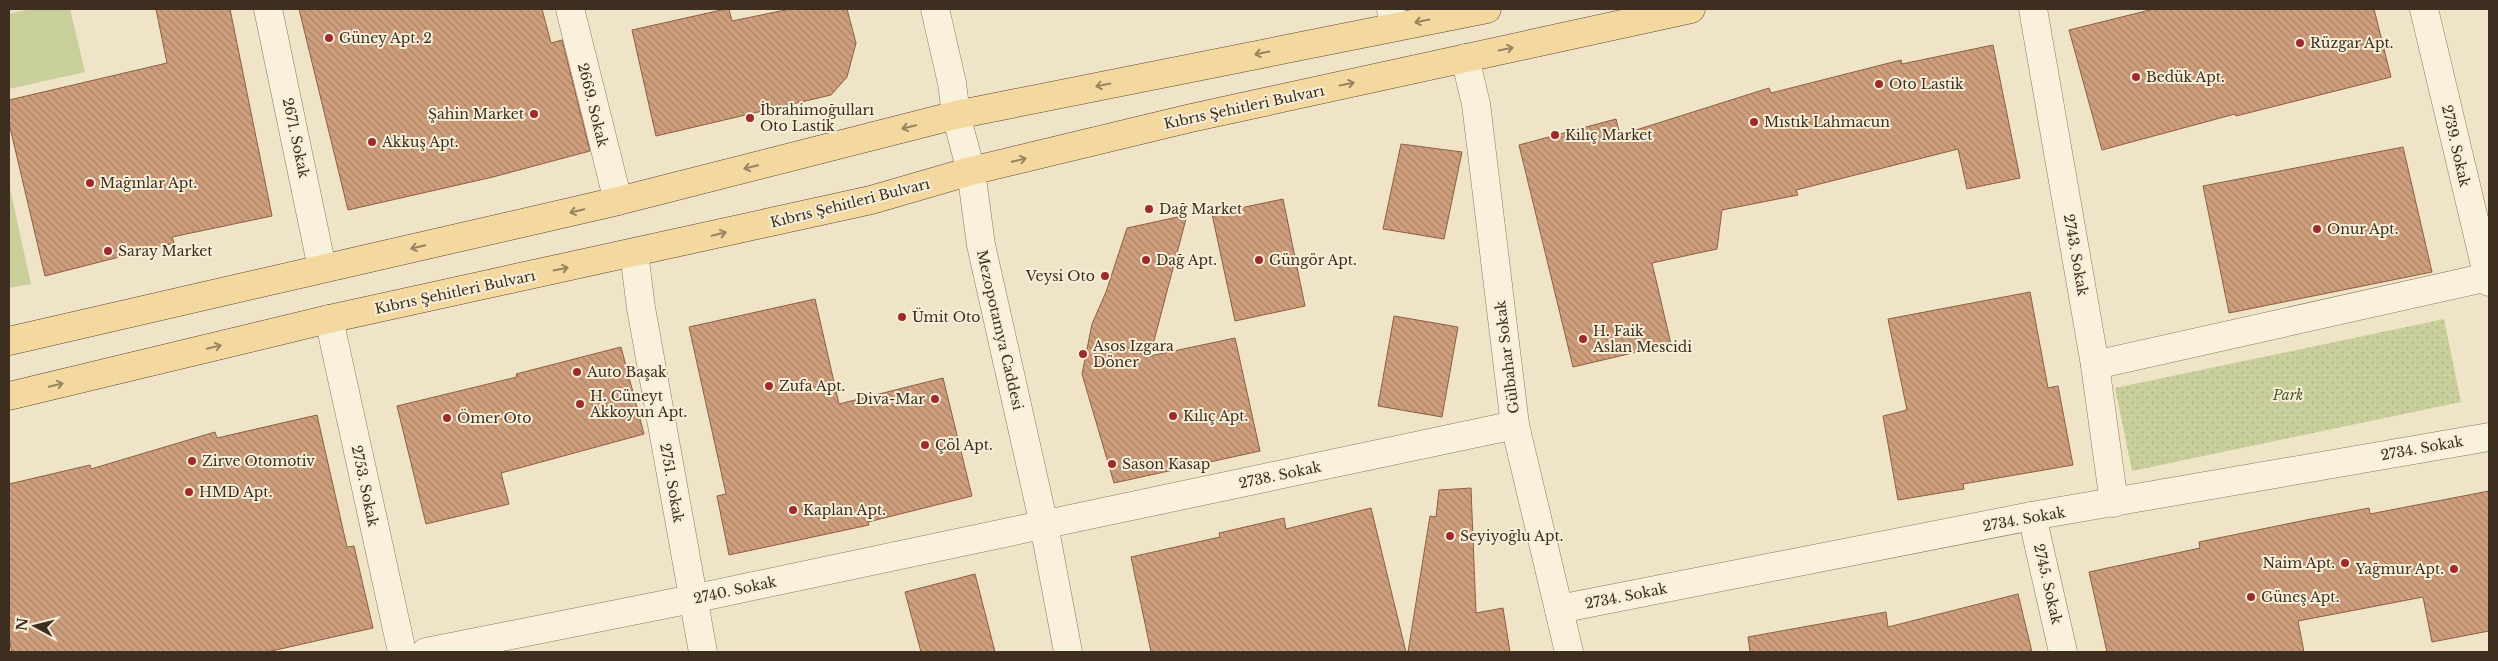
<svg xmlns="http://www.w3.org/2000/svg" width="2498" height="661" viewBox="0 0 2498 661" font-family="'Libre Baskerville',serif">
	<defs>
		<pattern id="park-dots" width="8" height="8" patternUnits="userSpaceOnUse" patternTransform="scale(1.25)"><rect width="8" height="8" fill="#c9cf9b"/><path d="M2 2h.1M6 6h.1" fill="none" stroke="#aeb285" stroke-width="1.8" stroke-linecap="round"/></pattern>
		<pattern id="building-back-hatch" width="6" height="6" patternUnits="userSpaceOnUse" patternTransform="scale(1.25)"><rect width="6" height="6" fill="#cf9f7d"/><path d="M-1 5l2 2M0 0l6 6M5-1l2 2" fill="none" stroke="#a98266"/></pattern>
	</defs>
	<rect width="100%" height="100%" fill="#f0e4c8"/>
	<!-- park -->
	<polygon fill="url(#park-dots)" points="2444,319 2461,402 2132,471 2115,388"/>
	<!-- garden -->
	<g fill="#c9cf9b">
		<polygon points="31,9 70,9 85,72 9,89 9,14"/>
		<polygon points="9,184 31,284 9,288"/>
	</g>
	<!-- building -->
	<g fill="url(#building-back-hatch)" stroke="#8d5f41">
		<polygon points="156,9 230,9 272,216 172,237 174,243 45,276 9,123 9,100 167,63"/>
		<polygon points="299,9 542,9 551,43 562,40 590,151 493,177 348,210"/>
		<polygon points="726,9 729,9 732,21 790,9 847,9 856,43 847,77 831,95 656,136 632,30"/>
		<polygon points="2154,9 2374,9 2391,77 2236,116 2235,114 2102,150 2069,30"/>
		<polygon points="1993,45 2020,178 1967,189 1958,149 1796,190 1798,195 1722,210 1717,249 1652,263 1671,344 1573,367 1519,145 1616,119 1620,135 1769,88 1771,93 1901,60 1902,64"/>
		<polygon points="1401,144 1462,152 1444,239 1383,229"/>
		<polygon points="2403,147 2432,272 2229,313 2203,186"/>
		<polygon points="1283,199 1305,306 1235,321 1212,214"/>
		<polygon points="1187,215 1150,356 1235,338 1260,451 1114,483 1082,374 1092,324 1106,292 1127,228"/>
		<polygon points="2030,292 2048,388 2058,386 2073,465 1963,484 1964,489 1898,500 1883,416 1907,410 1888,319"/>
		<polygon points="815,299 839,404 943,378 972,496 868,522 869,525 729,555 717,496 726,494 689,327"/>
		<polygon points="1394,316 1458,327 1442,417 1378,406"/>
		<polygon points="621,347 644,434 501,473 509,504 426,524 397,406 517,377 516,374"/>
		<polygon points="317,415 347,547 354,546 373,628 267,652 12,652 9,639 9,484 90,465 91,469 215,432 217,438"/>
		<polygon points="1471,488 1476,613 1503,608 1510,652 1408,652 1430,516 1436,517 1439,490"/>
		<polygon points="2489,491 2489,631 2432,642 2423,597 2298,621 2304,652 2107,652 2089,572 2200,548 2199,542 2306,520 2369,508 2370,514"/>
		<polygon points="1371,508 1406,652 1151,652 1131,557 1220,537 1219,533 1284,518 1286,529"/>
		<polygon points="975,574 995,652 921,652 905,592"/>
		<polygon points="2018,594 2032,652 1750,652 1748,637 1886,612 1888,627"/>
	</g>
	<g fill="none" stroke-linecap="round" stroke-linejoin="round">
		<defs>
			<g id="minor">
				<polyline points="268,9 322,268"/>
				<polyline points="570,9 618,201"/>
				<polyline points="935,9 952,83 956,115 971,171 981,245 1044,525 1068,652"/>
				<polyline points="1391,9 1393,27"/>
				<polyline points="2033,9 2095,365 2114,503"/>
				<polyline points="2424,9 2489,282"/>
				<polyline points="1465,58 1476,104 1515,425 1569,652"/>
				<polyline points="634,253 641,308 703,652"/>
				<polyline points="329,319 402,652"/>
				<polyline points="2095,365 2488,277"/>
				<polyline points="2032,516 2063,652"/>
				<polyline points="1559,609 2032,516 2489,437"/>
				<polyline points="426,652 692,599 1515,425"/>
			</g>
			<g id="major">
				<polyline points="9,341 618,201 956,115 1487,9"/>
				<polyline points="9,396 329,319 871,200 971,171 1191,118 1691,9"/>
			</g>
		</defs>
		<!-- minor casing -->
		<use href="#minor" stroke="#8d765c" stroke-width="29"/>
		<!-- major casing -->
		<use href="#major" stroke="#5b4430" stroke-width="29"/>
		<!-- minor -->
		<use href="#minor" stroke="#faf1dc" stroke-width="28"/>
		<!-- major -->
		<use href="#major" stroke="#f3d9a0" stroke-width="28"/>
	</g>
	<!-- one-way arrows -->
	<defs><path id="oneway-shaft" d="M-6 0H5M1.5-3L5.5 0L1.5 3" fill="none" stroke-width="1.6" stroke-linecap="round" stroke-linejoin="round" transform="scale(1.25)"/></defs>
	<g stroke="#988460">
		<use href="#oneway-shaft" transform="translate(1422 21) rotate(169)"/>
		<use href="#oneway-shaft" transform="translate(1506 49) rotate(-12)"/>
		<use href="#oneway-shaft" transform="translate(1262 53) rotate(169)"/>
		<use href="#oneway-shaft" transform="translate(1347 84) rotate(-12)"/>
		<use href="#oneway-shaft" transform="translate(1103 85) rotate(169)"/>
		<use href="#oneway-shaft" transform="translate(909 127) rotate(166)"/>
		<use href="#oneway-shaft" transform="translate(1019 160) rotate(-14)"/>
		<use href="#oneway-shaft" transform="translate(751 167) rotate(166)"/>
		<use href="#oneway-shaft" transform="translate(577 211) rotate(167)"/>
		<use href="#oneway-shaft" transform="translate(719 234) rotate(-13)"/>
		<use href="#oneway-shaft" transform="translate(418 247) rotate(167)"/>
		<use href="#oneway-shaft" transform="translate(561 269) rotate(-12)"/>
		<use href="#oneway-shaft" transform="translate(214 347) rotate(-14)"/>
		<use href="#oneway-shaft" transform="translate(56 385) rotate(-14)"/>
	</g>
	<!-- markers -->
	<g fill="#9e2a2b" stroke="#f7eed8" stroke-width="2">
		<circle cx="329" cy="38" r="5"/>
		<circle cx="2300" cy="43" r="5"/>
		<circle cx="2136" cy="77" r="5"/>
		<circle cx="1879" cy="84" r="5"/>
		<circle cx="534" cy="114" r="5"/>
		<circle cx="750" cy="118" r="5"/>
		<circle cx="1754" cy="122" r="5"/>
		<circle cx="1555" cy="135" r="5"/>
		<circle cx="372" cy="142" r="5"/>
		<circle cx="90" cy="183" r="5"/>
		<circle cx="1149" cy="209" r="5"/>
		<circle cx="2317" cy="229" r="5"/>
		<circle cx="108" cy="251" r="5"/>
		<circle cx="1146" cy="260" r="5"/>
		<circle cx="1259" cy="260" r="5"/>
		<circle cx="1105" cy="276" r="5"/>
		<circle cx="902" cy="317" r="5"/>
		<circle cx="1583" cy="339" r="5"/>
		<circle cx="1083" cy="354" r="5"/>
		<circle cx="577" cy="372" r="5"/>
		<circle cx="769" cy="386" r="5"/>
		<circle cx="935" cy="399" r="5"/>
		<circle cx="580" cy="404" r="5"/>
		<circle cx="1173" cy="416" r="5"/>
		<circle cx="447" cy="418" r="5"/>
		<circle cx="925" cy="445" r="5"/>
		<circle cx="192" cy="461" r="5"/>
		<circle cx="1112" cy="464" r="5"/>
		<circle cx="189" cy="492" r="5"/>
		<circle cx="793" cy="510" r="5"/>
		<circle cx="1450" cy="536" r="5"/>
		<circle cx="2345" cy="563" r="5"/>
		<circle cx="2454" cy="569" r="5"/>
		<circle cx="2251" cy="597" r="5"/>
	</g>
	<g text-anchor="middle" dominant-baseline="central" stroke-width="4" stroke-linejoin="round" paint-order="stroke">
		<!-- poi labels -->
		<g font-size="14" fill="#3d2e20" stroke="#f7eed8" text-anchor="start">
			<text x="339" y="38">Güney Apt. 2</text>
			<text x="2310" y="43">Rüzgar Apt.</text>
			<text x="2146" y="77">Bedük Apt.</text>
			<text x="1889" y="84">Oto Lastik</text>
			<text x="760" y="110">İbrahimoğulları<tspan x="760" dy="16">Oto Lastik</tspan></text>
			<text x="524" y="114" text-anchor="end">Şahin Market</text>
			<text x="1764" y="122">Mıstık Lahmacun</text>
			<text x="1565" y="135">Kılıç Market</text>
			<text x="382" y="142">Akkuş Apt.</text>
			<text x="100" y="183">Mağınlar Apt.</text>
			<text x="1159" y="209">Dağ Market</text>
			<text x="2327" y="229">Onur Apt.</text>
			<text x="118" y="251">Saray Market</text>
			<text x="1156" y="260">Dağ Apt.</text>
			<text x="1269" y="260">Güngör Apt.</text>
			<text x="1095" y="276" text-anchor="end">Veysi Oto</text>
			<text x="912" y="317">Ümit Oto</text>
			<text x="1593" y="331">H. Faik<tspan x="1593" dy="16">Aslan Mescidi</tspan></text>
			<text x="1093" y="346">Asos Izgara<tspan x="1093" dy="16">Döner</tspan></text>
			<text x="587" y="372">Auto Başak</text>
			<text x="779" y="386">Zufa Apt.</text>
			<text x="590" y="396">H. Cüneyt<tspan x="590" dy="16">Akkoyun Apt.</tspan></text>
			<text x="925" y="399" text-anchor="end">Diva-Mar</text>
			<text x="1183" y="416">Kılıç Apt.</text>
			<text x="457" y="418">Ömer Oto</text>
			<text x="935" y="445">Çöl Apt.</text>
			<text x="202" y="461">Zirve Otomotiv</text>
			<text x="1122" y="464">Sason Kasap</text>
			<text x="199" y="492">HMD Apt.</text>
			<text x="803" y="510">Kaplan Apt.</text>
			<text x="1460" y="536">Seyiyoğlu Apt.</text>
			<text x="2335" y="563" text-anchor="end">Naim Apt.</text>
			<text x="2444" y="569" text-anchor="end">Yağmur Apt.</text>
			<text x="2261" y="597">Güneş Apt.</text>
		</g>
		<!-- street labels -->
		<g font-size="14" fill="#3d2e20" stroke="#f7eed8">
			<text transform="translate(593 105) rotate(76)">2669. Sokak</text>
			<text transform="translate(1244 107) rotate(-12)">Kıbrıs Şehitleri Bulvarı</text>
			<text transform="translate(296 138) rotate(78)">2671. Sokak</text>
			<text transform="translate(2456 146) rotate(77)">2739. Sokak</text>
			<text transform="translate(850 203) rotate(-14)">Kıbrıs Şehitleri Bulvarı</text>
			<text transform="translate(2076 255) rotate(80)">2743. Sokak</text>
			<text transform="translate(455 292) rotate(-12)">Kıbrıs Şehitleri Bulvarı</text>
			<text transform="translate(1000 330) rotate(77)">Mezopotamya Caddesi</text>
			<text transform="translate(1507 357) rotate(-97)">Gülbahar Sokak</text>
			<text transform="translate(2422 448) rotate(-10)">2734. Sokak</text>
			<text transform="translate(1280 475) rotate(-12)">2738. Sokak</text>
			<text transform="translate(672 483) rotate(80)">2751. Sokak</text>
			<text transform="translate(365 486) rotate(78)">2753. Sokak</text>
			<text transform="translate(2024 519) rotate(-10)">2734. Sokak</text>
			<text transform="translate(2048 584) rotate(77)">2745. Sokak</text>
			<text transform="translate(735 590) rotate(-12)">2740. Sokak</text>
			<text transform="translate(1626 596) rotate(-11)">2734. Sokak</text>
		</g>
		<!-- park labels -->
		<g font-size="14" font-style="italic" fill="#4d5a26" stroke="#f7eed8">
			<text x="2288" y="395">Park</text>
		</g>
	</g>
	<!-- border -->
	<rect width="2498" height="661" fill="none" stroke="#3d2e20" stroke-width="20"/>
	<!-- north arrow -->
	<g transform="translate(35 626) rotate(277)" stroke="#f7eed8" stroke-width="4" paint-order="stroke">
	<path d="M0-4L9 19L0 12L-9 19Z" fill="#3d2e20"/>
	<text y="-8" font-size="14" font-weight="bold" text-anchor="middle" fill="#3d2e20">N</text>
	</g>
</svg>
